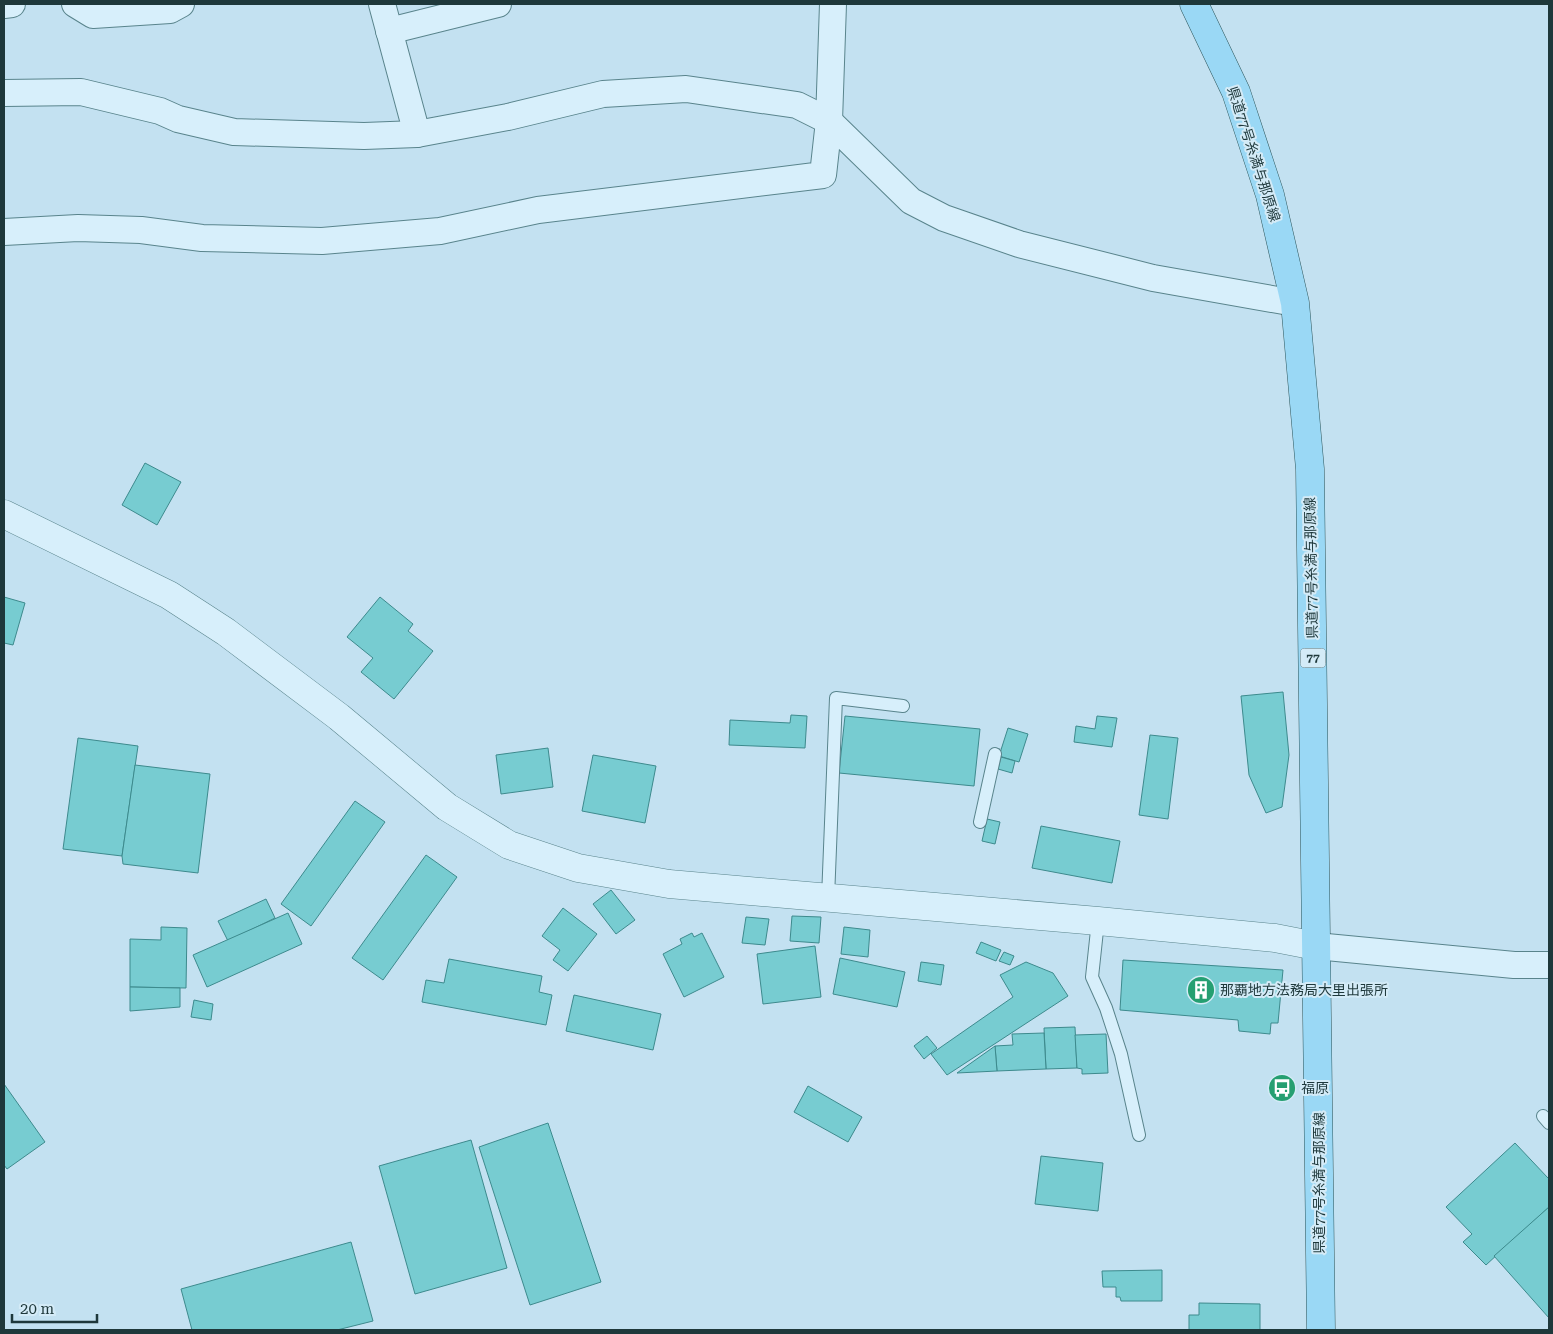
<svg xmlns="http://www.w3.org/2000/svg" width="1553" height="1334" viewBox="0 0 1553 1334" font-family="'Roboto Serif','Noto Sans JP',serif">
	<rect width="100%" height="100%" fill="#c3e1f1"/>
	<!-- building -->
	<g fill="#77ccd1" stroke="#3d8a8d">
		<polygon points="145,463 181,482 157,525 122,505"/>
		<polygon points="4,597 25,603 13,645 4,643"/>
		<polygon points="380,597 413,624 408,631 433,651 394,699 361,672 373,658 347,637"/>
		<polygon points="1283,692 1289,755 1282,807 1266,813 1249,775 1241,696"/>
		<polygon points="791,715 807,716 805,748 729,745 730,720 790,723"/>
		<polygon points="845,716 980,729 974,786 839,773"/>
		<polygon points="1097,716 1117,718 1112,747 1074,742 1076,726 1095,729"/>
		<polygon points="1008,728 1028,734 1019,762 999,756"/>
		<polygon points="1150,735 1178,738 1168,819 1139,815"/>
		<polygon points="78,738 138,746 122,856 63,849"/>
		<polygon points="548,748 553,787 501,794 496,755"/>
		<polygon points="593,755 656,766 645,823 582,811"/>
		<polygon points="1001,757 1015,761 1012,773 998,769"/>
		<polygon points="135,765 210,774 198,873 123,864 122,856"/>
		<polygon points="355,801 385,822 311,926 281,904"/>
		<polygon points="987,819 1000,822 995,844 982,841"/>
		<polygon points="1041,826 1120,841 1112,883 1032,868"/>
		<polygon points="426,855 457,877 383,980 352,958"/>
		<polygon points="611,890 635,920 616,934 593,904"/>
		<polygon points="266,899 275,918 228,941 218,921"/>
		<polygon points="563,908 597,934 568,971 553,960 560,950 542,936"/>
		<polygon points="288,913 302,944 207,987 193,955"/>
		<polygon points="792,916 821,917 819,943 790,941"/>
		<polygon points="746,917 769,919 765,945 742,943"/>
		<polygon points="161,927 187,928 186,988 130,987 130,939 161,940"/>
		<polygon points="844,927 870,930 868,957 841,954"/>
		<polygon points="692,933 694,937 702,933 724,977 684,997 663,954 682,944 680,939"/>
		<polygon points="981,942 1001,950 996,961 976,953"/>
		<polygon points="815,946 821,997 763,1004 757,954"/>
		<polygon points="1004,952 1014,956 1010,965 999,961"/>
		<polygon points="840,958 905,972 897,1007 833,994"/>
		<polygon points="449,959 542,976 539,992 552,995 546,1025 422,1002 426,980 444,983"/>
		<polygon points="1123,960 1283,970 1278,1023 1271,1023 1270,1034 1239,1031 1238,1020 1120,1010"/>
		<polygon points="921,962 944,965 941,985 918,981"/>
		<polygon points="1026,962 1053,973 1068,996 947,1075 931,1054 1013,997 1000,975"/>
		<polygon points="130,987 180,988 180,1007 130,1011"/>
		<polygon points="574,995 661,1014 653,1050 566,1031"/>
		<polygon points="194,1000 213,1004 211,1020 191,1017"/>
		<polygon points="1075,1027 1077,1068 1046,1069 1044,1028"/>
		<polygon points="1044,1033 1046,1069 997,1071 995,1046 1013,1045 1012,1034"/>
		<polygon points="1106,1034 1108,1073 1082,1074 1082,1069 1077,1068 1075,1035"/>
		<polygon points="927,1036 937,1048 924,1059 914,1046"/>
		<polygon points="995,1046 997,1071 957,1073"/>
		<polygon points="4,1084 45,1142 7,1169 4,1165"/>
		<polygon points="808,1086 862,1117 848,1142 794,1112"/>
		<polygon points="548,1123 601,1282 530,1305 479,1147"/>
		<polygon points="471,1140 507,1268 415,1294 379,1166"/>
		<polygon points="1515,1143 1548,1178 1549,1176 1549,1207 1486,1265 1463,1242 1472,1234 1446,1207"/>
		<polygon points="1041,1156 1103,1163 1098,1211 1035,1204"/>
		<polygon points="1549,1207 1549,1318 1494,1256"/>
		<polygon points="351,1242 373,1321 337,1330 192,1330 181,1289"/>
		<polygon points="1162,1270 1162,1301 1121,1301 1120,1297 1116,1297 1116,1287 1103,1287 1102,1271"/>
		<polygon points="1199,1303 1260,1304 1260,1330 1189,1330 1189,1315 1199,1315"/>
	</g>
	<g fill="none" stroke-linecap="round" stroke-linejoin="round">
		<defs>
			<g id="service">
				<polyline points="980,822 995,754"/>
				<polyline points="828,898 836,698 903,706"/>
				<polyline points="1098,921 1092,977 1106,1008 1121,1054 1139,1135"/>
				<polyline points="1543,1116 1549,1123"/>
			</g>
			<g id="minor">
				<polyline points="75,4 93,15 170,10 181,4"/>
				<polyline points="382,4 417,134"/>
				<polyline points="4,5 12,4"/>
				<polyline points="389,31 498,4"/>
				<polyline points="4,93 81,92 160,111 178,119 234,132 364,136 417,134 508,117 603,94 686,89 797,105 829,121 911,201 944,218 1019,244 1153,278 1295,303"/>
				<polyline points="4,232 78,228 141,230 202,238 322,241 440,231 538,210 823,175 829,121 833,4"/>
				<polyline points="1316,946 1514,965 1549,965"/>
			</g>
			<polyline id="tertiary" points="4,514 169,595 226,632 339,717 447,807 509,845 578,868 669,884 1098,921 1275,938 1316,946"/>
			<polyline id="primary" points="1194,4 1236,92 1270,195 1295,303 1310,469 1321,1330"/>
		</defs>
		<!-- service casing -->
		<use href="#service" stroke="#59848c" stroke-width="14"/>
		<!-- minor casing -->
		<use href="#minor" stroke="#59848c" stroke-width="28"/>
		<!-- tertiary casing -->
		<use href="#tertiary" stroke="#59848c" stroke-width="29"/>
		<!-- primary casing -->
		<use href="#primary" stroke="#2d555a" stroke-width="29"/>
		<!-- service -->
		<use href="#service" stroke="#d7effb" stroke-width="12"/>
		<!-- minor -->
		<use href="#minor" stroke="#d7effb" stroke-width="26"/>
		<!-- tertiary -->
		<use href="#tertiary" stroke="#d7effb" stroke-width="28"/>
		<!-- primary -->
		<use href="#primary" stroke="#9ad8f5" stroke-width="28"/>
	</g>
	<!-- icons -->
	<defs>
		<symbol id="building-disc" viewBox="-11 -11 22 22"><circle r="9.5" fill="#259f71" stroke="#d4ebf7"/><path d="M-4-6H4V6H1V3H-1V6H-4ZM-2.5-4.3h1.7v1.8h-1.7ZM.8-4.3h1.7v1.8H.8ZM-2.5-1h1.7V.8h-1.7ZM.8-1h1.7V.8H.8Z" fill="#fff"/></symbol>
		<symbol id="bus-disc" viewBox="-11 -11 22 22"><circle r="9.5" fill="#259f71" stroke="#d4ebf7"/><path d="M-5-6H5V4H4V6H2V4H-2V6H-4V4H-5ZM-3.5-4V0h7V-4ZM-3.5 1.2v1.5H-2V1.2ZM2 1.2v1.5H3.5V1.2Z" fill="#fff"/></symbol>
	</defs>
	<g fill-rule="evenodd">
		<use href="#building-disc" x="1185" y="974" width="32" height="32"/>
		<use href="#bus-disc" x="1266" y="1072" width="32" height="32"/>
	</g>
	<g text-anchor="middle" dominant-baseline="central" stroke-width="4" stroke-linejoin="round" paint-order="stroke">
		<!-- shield labels -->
		<rect fill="#d4ebf7" stroke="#556e73" stroke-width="1" x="1300.5" y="648.5" width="25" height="19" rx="4"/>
		<g font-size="12" font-weight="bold" fill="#1e383b">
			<text x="1313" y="658">77</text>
		</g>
		<!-- street labels -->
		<g font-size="14" fill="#1e383b" stroke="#d4ebf7">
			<text transform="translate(1254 154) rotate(72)">県道77号糸満与那原線</text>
			<text transform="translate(1311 568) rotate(-91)">県道77号糸満与那原線</text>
			<text transform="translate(1319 1183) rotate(-90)">県道77号糸満与那原線</text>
		</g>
		<!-- poi labels -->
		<g font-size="14" fill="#1e383b" stroke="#d4ebf7" text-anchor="start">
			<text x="1220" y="990">那覇地方法務局大里出張所</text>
			<text x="1301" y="1088">福原</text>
		</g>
	</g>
	<!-- border -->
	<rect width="1553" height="1334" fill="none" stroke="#1e383b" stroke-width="10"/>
	<!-- scale -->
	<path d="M12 1314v8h85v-8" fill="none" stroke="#1e383b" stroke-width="2.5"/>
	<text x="20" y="1314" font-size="15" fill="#1e383b" stroke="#d4ebf7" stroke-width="4" paint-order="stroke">20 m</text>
</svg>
